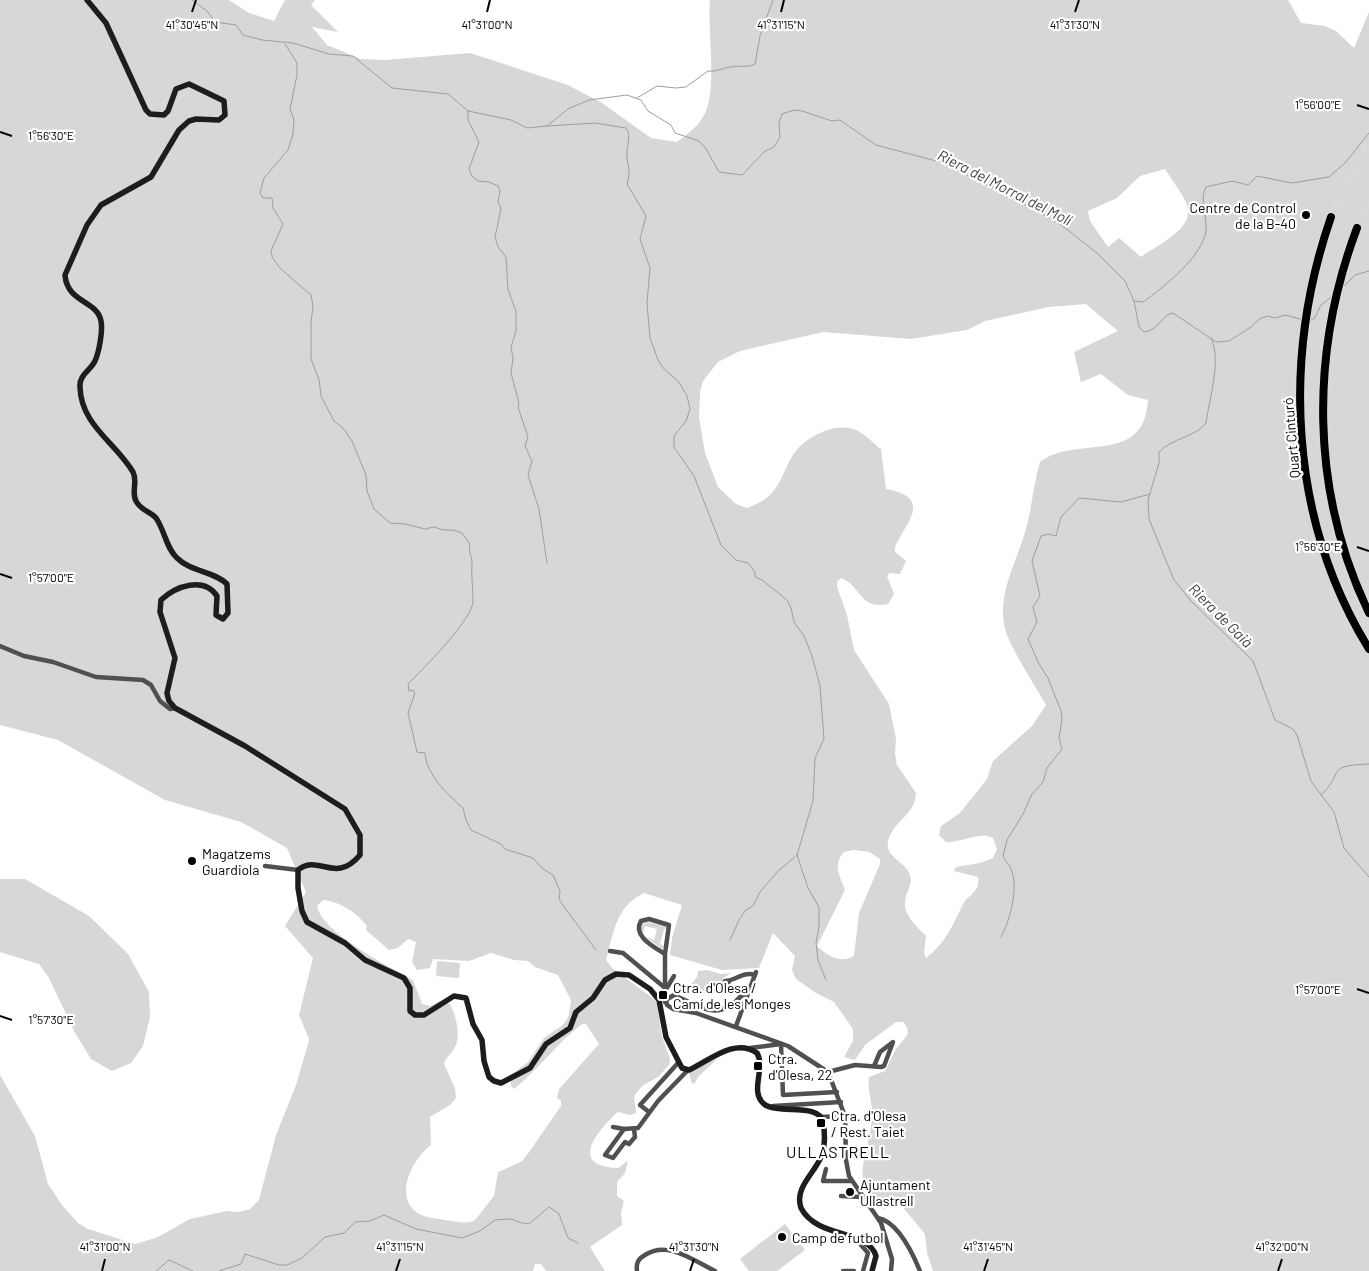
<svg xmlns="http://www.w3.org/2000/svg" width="1369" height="1271" viewBox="0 0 1369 1271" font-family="Barlow,sans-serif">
	<rect width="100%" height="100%" fill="#fff"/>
	<!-- green -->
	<g fill="#d7d7d7" fill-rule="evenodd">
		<path d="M0,0H229L249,13L274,21L285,0H315L311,5L338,32L312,27L327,45L361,59L385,60L470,53L568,85L602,103L651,138L677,142C686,135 699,126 704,115C718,90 707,30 710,0H1288L1301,23L1325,26L1336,31L1354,48L1369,12V1271H933L927,1253L925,1234L895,1198L884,1209C879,1204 872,1198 868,1192C853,1171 874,1137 872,1112C872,1100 867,1089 869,1077L885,1071L896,1049L908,1034L907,1027L903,1022H896L865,1045L855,1060L844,1057L853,1041V1029L834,1002L816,993L796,979L792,970L795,956L773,933L759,968L722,970L670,955L672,938L682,905L644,893C615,907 614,933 606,960L613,969L654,999L657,1004L662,1037L670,1059L669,1065L658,1077L642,1086L634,1096L636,1113L630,1115L618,1112C598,1130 567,1166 618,1168L628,1161L625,1173L617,1182V1196L624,1201L621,1213L622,1225L590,1247L605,1271H546L541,1264H535L533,1271H0V1075L35,1136L48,1184L62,1205L78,1223L88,1229L135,1244L158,1237L190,1219L227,1211L239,1212L250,1209L259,1200L276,1135L296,1085L308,1044L309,1039L299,1015L313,958L285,926L306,892L287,848L241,822L165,800L58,740L0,725ZM1165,169C1171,179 1187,199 1188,209C1192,230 1154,247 1141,257L1119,238L1108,247L1090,221L1088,211L1117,198L1140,176ZM1086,304L1118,331L1074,352L1081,382L1101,374L1128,395L1148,400C1144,467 1077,434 1040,462C1034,483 1032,504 1027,525C1019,558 998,589 1004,624C1007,644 1035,685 1046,705L1032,726L993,761L987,779L960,813L941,826L939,835L946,842C962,843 979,831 993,838L997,849L993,858L980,863L956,867L954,871L978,877C981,892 967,895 962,906C953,925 944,945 926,958L924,953L926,936C918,928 903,915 905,901C906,891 913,885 910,875C905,860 882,857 889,838C895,821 916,813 916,793L897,765L895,754L896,739L889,704L854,650L847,615L837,587V582L841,578C862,586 859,610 888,604L894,594L887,576L890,573L900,574L906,561L895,552V547C906,522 934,498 886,489L881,449C873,443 865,434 856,430C836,421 804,437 793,455C778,481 779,497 747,508L736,504L718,487L705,453L699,417L700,392L703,381L718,362L740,351L823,332L911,339L967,330L985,321L1049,307ZM854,850L869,852L880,859V864L859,913L854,956C841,964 827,956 817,946L845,890C840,876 832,865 844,852ZM323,900C339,901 357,913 367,926L366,930L389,950L398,948L408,939L416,942L412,962L417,970L430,968L433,959L469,961L491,953L514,960L528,961L535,967L558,975L571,1000L569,1015L564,1024L544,1038L528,1062L512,1074L510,1079L511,1086L514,1089C539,1069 557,1043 582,1024H586L599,1044L559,1089L557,1098L561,1101V1106L527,1155L521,1162L498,1172L494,1196L475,1220C465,1225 456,1221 445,1220C435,1218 423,1218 415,1211C394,1194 414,1157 431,1145L430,1117L450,1105L456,1098L455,1088L444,1064C446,1056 452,1054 455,1047C461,1034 456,1016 450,1004L440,1001L430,1006L422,1004L413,980C390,967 322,933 317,906Z"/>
		<polygon points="0,879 25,879 89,916 128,954 149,992 150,1017 143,1046 131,1063 112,1071 91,1059 74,1031 49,978 39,964 0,952"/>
		<polygon points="647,922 667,926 667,929 664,929 660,944 664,946 662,949 644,936 654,940 657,929 645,926 643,934 641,932 641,925"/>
		<polygon points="437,961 460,963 459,978 436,976"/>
		<polygon points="707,970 721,974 731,973 723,978 725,988 710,995 690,986 697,977 698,971"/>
		<polygon points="717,1059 698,1077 695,1083 692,1084 689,1073 709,1061"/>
		<polygon points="785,1224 805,1250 777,1271 749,1271 740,1259"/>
	</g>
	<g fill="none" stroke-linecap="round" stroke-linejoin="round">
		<!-- stream -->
		<g stroke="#9e9e9e" stroke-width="1">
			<path d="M192,0L207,11L215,22L236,25L243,35L262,40L293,43L329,54L353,56L392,88L448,94L468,111L511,120L527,128L547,126L568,109L589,100L627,95L641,100L648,111L671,125L675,133L699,141L705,147L719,172L742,175L765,151L774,147L780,137L779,123L782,114L794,110L802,111L832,121L840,120L876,145L940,162L1006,194L1060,224L1097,253L1125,281L1134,301L1139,327L1144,332C1160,330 1161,315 1173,313L1216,342L1229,341L1251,327L1259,319L1268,316L1275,318L1285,315L1304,320"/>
			<path d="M285,44L297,63V75L290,109L294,120L293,134L288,150L264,178L260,193L263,198H272L273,208L283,224L271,251L272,257L280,268L311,295L313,306L311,323V359L319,379L321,396L334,421L343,428L352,441L366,475L367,491L374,509L390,523L405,524L425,529L434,527L443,530H453L462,533L470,544C468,552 472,556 472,563C471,576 473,588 473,601C474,618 422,670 408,684L409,691L413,690L415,693L408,713L417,752L425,753C426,774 448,795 463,808L466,820L471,830L501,844L505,849L533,858L543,869L553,875L560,891L559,899L562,904L596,950"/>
			<path d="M637,98L657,86L676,88L686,87L708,71C717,72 722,68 731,67C740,65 747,68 755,64L760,36L773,0"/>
			<polyline points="468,111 468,120 479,142 469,169 472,176 478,181 489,182 498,186 500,191 498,201 501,209 495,237 498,247 506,257 508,289 516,312 516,331 511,347 513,358 511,373 519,403 518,407 528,437 525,446 532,461 528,475 539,509 547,563"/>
			<path d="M547,126L595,123L626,128C632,136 626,146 627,156C628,169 631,169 627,184L646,216L640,239L650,268L647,303L650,338L658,360L664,369L679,382L687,396L690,409L686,421L674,436V447L694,476L721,545L736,560L748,563L755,572V577L762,580L787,600L791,608L794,622L804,636L812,656L820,686L824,739L815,758L813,801L797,855L808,888L819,907V927L816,943L818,960L826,980"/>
			<polyline points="1343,287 1355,275 1369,271"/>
			<path d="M1134,301L1143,302C1163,288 1204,255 1206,230C1207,216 1199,199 1206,187L1232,181L1248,185L1257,176L1292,183L1329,177L1345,163L1369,133"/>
			<polyline points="1310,320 1314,319 1321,305 1334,295"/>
			<path d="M1211,338C1222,360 1209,399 1206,423C1194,438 1172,438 1159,452V463L1148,500L1149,519L1174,580L1191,601L1253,661L1275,720L1293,729L1297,735L1311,781L1334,812L1344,848L1369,877"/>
			<path d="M1321,795C1346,771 1324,766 1369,764"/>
			<path d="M1001,937C1010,921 1019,887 1011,869C1009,863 1005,862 1003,856L1007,840L1023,814L1032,794L1043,782L1047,768L1062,749L1059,738L1062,719L1061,711L1048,678L1038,662L1028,639L1037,622L1033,607L1040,596L1032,561L1041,536L1048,534L1056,536L1061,517L1079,498L1121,502L1150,494"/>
			<polyline points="730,940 740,918 746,910 753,906 760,892 778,871 797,855"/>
			<polyline points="156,1271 169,1260 193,1271"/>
			<polyline points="219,1271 241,1264 245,1254 279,1265 287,1265 302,1258 325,1237 344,1233 355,1222 370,1221 384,1215 416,1229 462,1238 480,1231 495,1220 511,1219 522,1223 529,1224 549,1207 559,1214 568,1238 578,1243"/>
		</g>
		<!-- highway-tunnel -->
		<g stroke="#d9d9d9" stroke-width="8" stroke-dasharray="8 4" stroke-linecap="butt">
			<polyline points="1331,217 1369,143"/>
			<polyline points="1357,228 1369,200"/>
		</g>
		<defs>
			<g id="highway">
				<path d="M1331,217C1282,359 1289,519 1369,649"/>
				<path d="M1357,228C1310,353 1310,491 1369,613"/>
			</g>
		</defs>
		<!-- highway casing -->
		<use href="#highway" stroke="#dbdbdb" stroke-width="10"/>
		<!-- street -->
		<g stroke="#505050" stroke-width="4.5">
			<polyline points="0,646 24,656 53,662 96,677 143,680 151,685 160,701 170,709 175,708"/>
			<polyline points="265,866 298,870"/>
			<polyline points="610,951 623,953 664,987"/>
			<path d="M729,981L728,984H725V981C736,981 742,971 755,975"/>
			<polyline points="665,991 674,976"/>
			<polyline points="666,1000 667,1005 673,1009 696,1013 788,1046 828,1072 845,1116 846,1160 849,1176 881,1223 892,1259 891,1271"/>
			<path d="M666,1000L674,995C701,1007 718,1023 742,995L746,996"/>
			<path d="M665,1002V954L669,925L649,919L641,921C632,936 654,947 665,954"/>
			<polyline points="736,1026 756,972"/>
			<polyline points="781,1044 783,1095 837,1092"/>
			<polyline points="750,1048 781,1044"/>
			<polyline points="828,1072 855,1065 881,1067 884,1066 893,1042 880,1052 874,1066"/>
			<polyline points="773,1106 841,1102"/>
			<polyline points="649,1112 640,1105 678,1063"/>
			<polyline points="820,1117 845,1116"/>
			<polyline points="613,1127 624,1129"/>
			<polyline points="634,1129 635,1137 629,1144 625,1142 613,1158 605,1155 624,1129 638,1128 658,1101 688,1070"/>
			<polyline points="826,1169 823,1181 851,1181"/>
			<polyline points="841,1196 862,1197"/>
			<path d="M878,1218C898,1222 913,1254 920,1271"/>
			<polyline points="856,1239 868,1253 863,1271"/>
			<path d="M637,1271C636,1263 638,1259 645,1255C668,1240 694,1261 715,1271"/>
			<polyline points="843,1271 854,1271"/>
		</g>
		<!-- secondary -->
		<path stroke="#1d1d1d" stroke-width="5.5" d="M87,0L106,23L146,110L150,114L164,115L168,111L176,89L189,84L224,101L225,115L219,120L196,119L189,121L179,130L151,177L101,205L87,225L65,275C67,303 97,300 101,321C103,331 99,352 95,361C90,371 79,375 80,387C81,425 115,442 133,472C138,482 131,492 136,501C140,510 150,511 156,518C165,531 166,548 177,558C191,572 214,571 227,584L228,613L223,619L216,615L217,596C204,576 176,586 161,600L160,612L175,658L167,693L169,701L175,708L245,746L345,809L360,835V855C335,885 318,853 298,870V888L302,911L307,922L345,943L365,960L404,978L410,988V1011L415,1015H424L454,996L466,998L473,1024L482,1040L484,1061L489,1077L494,1081L501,1083L530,1068L546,1044L570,1028L576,1012L593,998L605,980L616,974L629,975L650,989L659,1000L666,1037L682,1068L689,1070C709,1061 735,1037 757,1053C766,1068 749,1092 764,1104C778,1115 819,1102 823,1122C825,1133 825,1147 821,1157C814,1174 794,1188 801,1208C817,1239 868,1229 876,1256L872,1271"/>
		<!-- highway -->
		<use href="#highway" stroke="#000" stroke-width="8"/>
	</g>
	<!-- ticks -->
	<path fill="none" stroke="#000" stroke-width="2" d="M192,12L196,0M487,12L490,0M781,12L784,0M1075,12L1079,0M1357,105L1369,109M0,132L12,136M1357,547L1369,551M0,574L12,578M1357,989L1369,993M0,1016L12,1020M102,1271L105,1259M396,1271L400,1259M690,1271L694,1259M984,1271L988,1259M1278,1271L1282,1259"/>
	<!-- markers -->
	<g fill="#000" stroke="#fff" stroke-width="2">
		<circle cx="1306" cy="215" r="5"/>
		<circle cx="192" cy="861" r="5"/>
		<rect x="658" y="990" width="10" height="10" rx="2.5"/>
		<rect x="753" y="1061" width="10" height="10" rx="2.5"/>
		<rect x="816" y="1118" width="10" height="10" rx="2.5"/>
		<circle cx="850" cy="1192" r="5"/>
		<circle cx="782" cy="1237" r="5"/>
	</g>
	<g text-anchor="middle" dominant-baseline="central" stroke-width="4.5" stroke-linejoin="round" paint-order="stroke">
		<!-- poi labels -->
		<g font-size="14" fill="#000" stroke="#fff" text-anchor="start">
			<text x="1296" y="207" text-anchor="end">Centre de Control<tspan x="1296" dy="16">de la B-40</tspan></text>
			<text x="202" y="853">Magatzems<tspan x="202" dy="16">Guardiola</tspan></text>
			<text x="673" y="987">Ctra. d'Olesa /<tspan x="673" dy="16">Camí de les Monges</tspan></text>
			<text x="768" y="1058">Ctra.<tspan x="768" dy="16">d'Olesa, 22</tspan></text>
			<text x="831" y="1115">Ctra. d'Olesa<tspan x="831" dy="16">/ Rest. Taiet</tspan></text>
			<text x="860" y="1184">Ajuntament<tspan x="860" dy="16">Ullastrell</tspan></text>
			<text x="792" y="1237">Camp de futbol</text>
		</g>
		<!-- street labels -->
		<g font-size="14" fill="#000" stroke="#fff">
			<text transform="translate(1291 438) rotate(-95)">Quart Cinturó</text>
		</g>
		<!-- water labels -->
		<g font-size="15" font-style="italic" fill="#3f3f3f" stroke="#fff">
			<text transform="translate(1005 187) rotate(27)">Riera del Morral del Molí</text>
			<text transform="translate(1221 615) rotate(45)">Riera de Gaià</text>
		</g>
		<!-- quarter labels -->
		<g font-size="16" letter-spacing="1" fill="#000" stroke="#fff">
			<text x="838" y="1151">ULLASTRELL</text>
		</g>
	</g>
	<g font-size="12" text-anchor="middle" fill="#000" stroke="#fff" stroke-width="4.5" stroke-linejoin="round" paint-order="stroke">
		<text x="192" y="29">41°30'45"N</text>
		<text x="487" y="29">41°31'00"N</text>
		<text x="781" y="29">41°31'15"N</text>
		<text x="1075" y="29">41°31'30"N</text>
		<text x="1318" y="109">1°56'00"E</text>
		<text x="51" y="140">1°56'30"E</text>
		<text x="1318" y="551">1°56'30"E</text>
		<text x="51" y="582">1°57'00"E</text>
		<text x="1318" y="994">1°57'00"E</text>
		<text x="51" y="1024">1°57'30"E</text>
		<text x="105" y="1251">41°31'00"N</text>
		<text x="400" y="1251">41°31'15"N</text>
		<text x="694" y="1251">41°31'30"N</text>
		<text x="988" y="1251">41°31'45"N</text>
		<text x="1282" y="1251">41°32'00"N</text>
	</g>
</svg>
